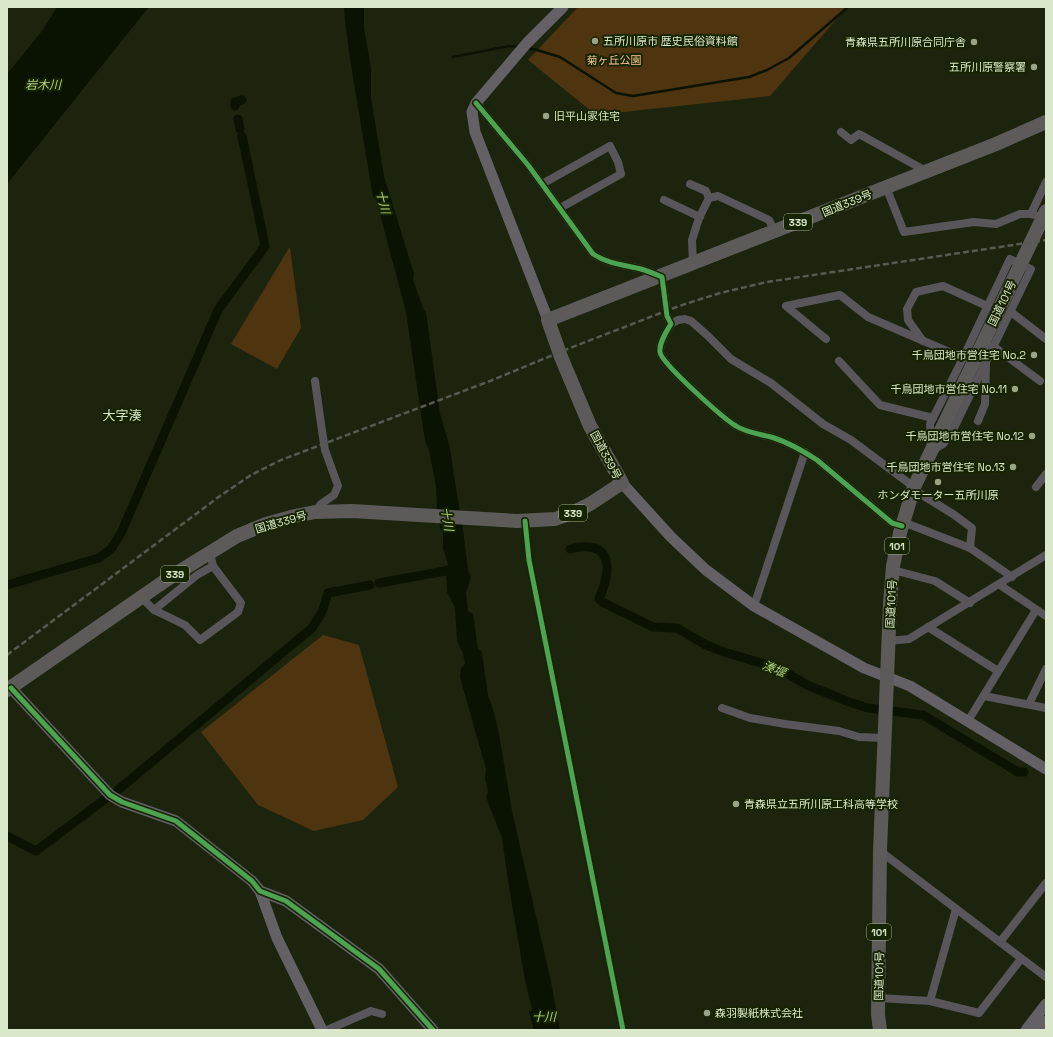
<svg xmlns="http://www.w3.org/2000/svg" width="1053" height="1037" viewBox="0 0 1053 1037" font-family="'Space Grotesk','Noto Sans JP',sans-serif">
	<rect width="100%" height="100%" fill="#1c240e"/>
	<!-- green -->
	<g fill="#4e340f">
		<polygon points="578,7 847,7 770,96 596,115 528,60"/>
		<polygon points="289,248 290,248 301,328 277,369 231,344"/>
		<polygon points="323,635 359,645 398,787 363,820 314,831 258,805 201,732"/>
	</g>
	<!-- water -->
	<g fill="#0a1301">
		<polygon points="57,7 149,7 7,184 7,74 42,31"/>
		<path d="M344,7H364V28L371,68V98L384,176L414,274L413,280L423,308L426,312L440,414L450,448L455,482L463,529L468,570L471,577L466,593L468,611L473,614L478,649L482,652L488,696L491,703L498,728L512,811L551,982L560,1030H534L529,1012L532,1009L525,980L509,887L502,838L486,797L488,791L485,779L486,769L460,677L461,668L465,664L463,653L457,641L455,608L447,592L446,572L448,564L443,549V534L440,527L437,511L436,486L429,450L425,441L406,312L380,214C381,206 379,202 373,197L351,65L345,22Z"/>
	</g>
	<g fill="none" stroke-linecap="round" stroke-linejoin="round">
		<!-- stream -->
		<g stroke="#0a1301" stroke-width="2.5">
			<polyline points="526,48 537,50 560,57 616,93 633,96 749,77 767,70 789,58 848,7"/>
			<polyline points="453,57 509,46 519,47"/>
		</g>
		<!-- canal -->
		<g stroke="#0a1301" stroke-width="9">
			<polyline points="235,106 235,102 242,100"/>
			<polyline points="238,119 240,129"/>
			<path d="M570,549C613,538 612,569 599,599L604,603L653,627L677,628L706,645L724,652L778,668L807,685L849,702L868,708L923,715L1018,772H1024"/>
			<polyline points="379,583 456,569"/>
			<polyline points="7,585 99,558 111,549 121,533 218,310 265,246 242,136"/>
			<polyline points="118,790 312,628 322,612 328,593 370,585"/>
			<polyline points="7,836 36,851 105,799"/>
		</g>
		<!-- street -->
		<g stroke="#58565a" stroke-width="8">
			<path d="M476,103L528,165L593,254C608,264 624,265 641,269C648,271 655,274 662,277L666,306"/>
			<polyline points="841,132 851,140 859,134 926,171"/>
			<polyline points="542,184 610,146 618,162 621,174 560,208"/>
			<polyline points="690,184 706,191 709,198"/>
			<polyline points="886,187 904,232 974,222 996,224 1020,214 1031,214 1045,218"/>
			<polyline points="664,200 700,217"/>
			<polyline points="1031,214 1046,182"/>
			<polygon points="1010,259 1031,269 952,432 943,444 931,451 930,424 963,358"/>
			<polyline points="693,264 692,240 699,218 709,198 718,196 769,220 775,232"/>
			<polyline points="1011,312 1046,339"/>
			<path d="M667,316L671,324C666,332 659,343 660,352C661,363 724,419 736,426C747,433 761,434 774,438C790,443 803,451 817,460L892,523L902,526"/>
			<polyline points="671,324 678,320 685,319 691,321 708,336 731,359 771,383 823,424 851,440 914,487"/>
			<polyline points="826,339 786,306 840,295 868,317 963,358"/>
			<polyline points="923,341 908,320 907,309 916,292 943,286 987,306"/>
			<polyline points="993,346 1040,381"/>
			<polyline points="839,361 880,405 933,418"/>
			<polyline points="315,381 321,424 325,450 338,486 334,495 321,504 315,512"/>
			<polyline points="978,421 985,404 986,362"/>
			<polyline points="1036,487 1046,474"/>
			<polyline points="914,490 953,514 972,528 970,548"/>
			<polyline points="903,522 970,548 1012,577"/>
			<polyline points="893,570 935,581 970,603"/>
			<polyline points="1000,585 1046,616"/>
			<polyline points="141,597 154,610 185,625 200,640 238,612 241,603 213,566 210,553"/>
			<polyline points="754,606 805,452"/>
			<polyline points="154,610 197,575 213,566"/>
			<polyline points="928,627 998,671"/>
			<polyline points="889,641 909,639 1046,555"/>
			<polyline points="984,696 1046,708"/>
			<polyline points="1029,704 1046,669"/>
			<polyline points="722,708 750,718 785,724 839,731 859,737 885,738"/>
			<polyline points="968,721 1036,610"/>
			<polyline points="880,851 1046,977"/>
			<polyline points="1000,942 1046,883"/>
			<polyline points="879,998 930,1001 979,1013 1021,959"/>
			<polyline points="930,1001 956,909"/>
			<polyline points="327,1030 371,1011 382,1014"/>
		</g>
		<!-- secondary -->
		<g stroke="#636066" stroke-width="11">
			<polyline points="548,320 475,132 472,112 476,103 527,43 563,7"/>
			<polyline points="622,483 671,537 706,570 754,606 864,668 910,686 1046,769"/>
			<polyline points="11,688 110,795 122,802 176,821 252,881 260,891 286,901 379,969 433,1030"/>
			<polyline points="260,891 277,938 322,1030"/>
			<polyline points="1026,1030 1046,1004"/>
			<polyline points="1039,1030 1046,1021"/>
		</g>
		<!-- highway -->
		<g stroke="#5c5b5a" stroke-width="14">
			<polyline points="7,690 172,576 237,536 266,524 295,516 315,512 352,511 517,521 555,519 572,513 590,504 622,483 590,426 561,357 548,320 996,144 1046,122"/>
			<polyline points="880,1030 878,1014 880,851 890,604 893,566 900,533 914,487 1046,211"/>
		</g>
		<!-- rail -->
		<polyline stroke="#565a4f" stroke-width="2.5" stroke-dasharray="6 3" stroke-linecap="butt" points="7,655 220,496 251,475 281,460 490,381 570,348 679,306 720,293 767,282 1046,240"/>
		<defs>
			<g id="cycleway">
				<path d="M476,103L528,165L593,254C608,264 624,265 641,269C648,271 655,274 662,277L667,316L671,324C666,332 659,343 660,352C661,363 724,419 736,426C747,433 761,434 774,438C790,443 803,451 817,460L892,523L902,526"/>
				<polyline points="525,521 529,560 623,1030"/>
				<polyline points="11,688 110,795 122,802 176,821 252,881 260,891 286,901 379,969 433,1030"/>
			</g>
		</defs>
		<!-- cycleway casing -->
		<use href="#cycleway" stroke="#172400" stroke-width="8"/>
		<!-- cycleway -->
		<use href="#cycleway" stroke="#4ca352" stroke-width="5"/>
	</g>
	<!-- markers -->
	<g fill="#98a388" stroke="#172400" stroke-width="1.5">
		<circle cx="595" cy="41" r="4"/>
		<circle cx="974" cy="42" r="4"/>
		<circle cx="1034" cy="67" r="4"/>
		<circle cx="546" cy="116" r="4"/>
		<circle cx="1034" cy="355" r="4"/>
		<circle cx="1015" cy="389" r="4"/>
		<circle cx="1032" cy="436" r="4"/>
		<circle cx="1013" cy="467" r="4"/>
		<circle cx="938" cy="482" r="4"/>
		<circle cx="736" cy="804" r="4"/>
		<circle cx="707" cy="1013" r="4"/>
	</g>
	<g text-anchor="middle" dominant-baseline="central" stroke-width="4" stroke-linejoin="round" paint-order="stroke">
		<!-- shield labels -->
		<g fill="#172400" stroke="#a0ac8d" stroke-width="1">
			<rect x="784" y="214" width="28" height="16" rx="3"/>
			<rect x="559" y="505" width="28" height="16" rx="3"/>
			<rect x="885" y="538" width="24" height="16" rx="3"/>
			<rect x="161" y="566" width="28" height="16" rx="3"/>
			<rect x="867" y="924" width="24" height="16" rx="3"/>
		</g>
		<g font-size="10" font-weight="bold" fill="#dae7ca">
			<text x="798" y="222">339</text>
			<text x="573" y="513">339</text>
			<text x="897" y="546">101</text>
			<text x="175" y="574">339</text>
			<text x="879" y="932">101</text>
		</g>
		<!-- poi labels -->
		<g font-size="11" fill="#dae7ca" stroke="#172400" text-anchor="end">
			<text x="603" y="41" text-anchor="start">五所川原市 歴史民俗資料館</text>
			<text x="966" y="42">青森県五所川原合同庁舎</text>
			<text x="1026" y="67">五所川原警察署</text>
			<text x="554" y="116" text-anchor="start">旧平山家住宅</text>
			<text x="1026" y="355">千鳥団地市営住宅 No.2</text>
			<text x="1007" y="389">千鳥団地市営住宅 No.11</text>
			<text x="1024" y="436">千鳥団地市営住宅 No.12</text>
			<text x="1005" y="467">千鳥団地市営住宅 No.13</text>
			<text x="938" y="495" text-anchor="middle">ホンダモーター五所川原</text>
			<text x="744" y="804" text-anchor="start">青森県立五所川原工科高等学校</text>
			<text x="715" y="1013" text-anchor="start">森羽製紙株式会社</text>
		</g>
		<!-- park labels -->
		<g font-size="11" fill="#f9c48d" stroke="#172400">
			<text x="614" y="60">菊ヶ丘公園</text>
		</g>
		<!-- street labels -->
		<g font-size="11" fill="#dae7ca" stroke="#172400">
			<text transform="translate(847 203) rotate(-22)">国道339号</text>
			<text transform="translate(1002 303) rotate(-64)">国道101号</text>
			<text transform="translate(606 455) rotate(62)">国道339号</text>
			<text transform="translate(281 522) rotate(-16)">国道339号</text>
			<text transform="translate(891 604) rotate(-87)">国道101号</text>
			<text transform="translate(879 976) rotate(-89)">国道101号</text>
		</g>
		<!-- water labels -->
		<g font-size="12" font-style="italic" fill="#b1d37e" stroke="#172400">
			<text x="43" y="85">岩木川</text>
			<text transform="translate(383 202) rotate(76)">十川</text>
			<text transform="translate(447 519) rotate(80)">十川</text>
			<text transform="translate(774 669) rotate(22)">湊堰</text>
			<text x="544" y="1017">十川</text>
		</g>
		<!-- quarter labels -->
		<g font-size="13" fill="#dae7ca" stroke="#172400">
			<text x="122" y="415">大字湊</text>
		</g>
	</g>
	<!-- border -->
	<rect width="1053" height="1037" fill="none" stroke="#dae7ca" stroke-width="16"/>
</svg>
